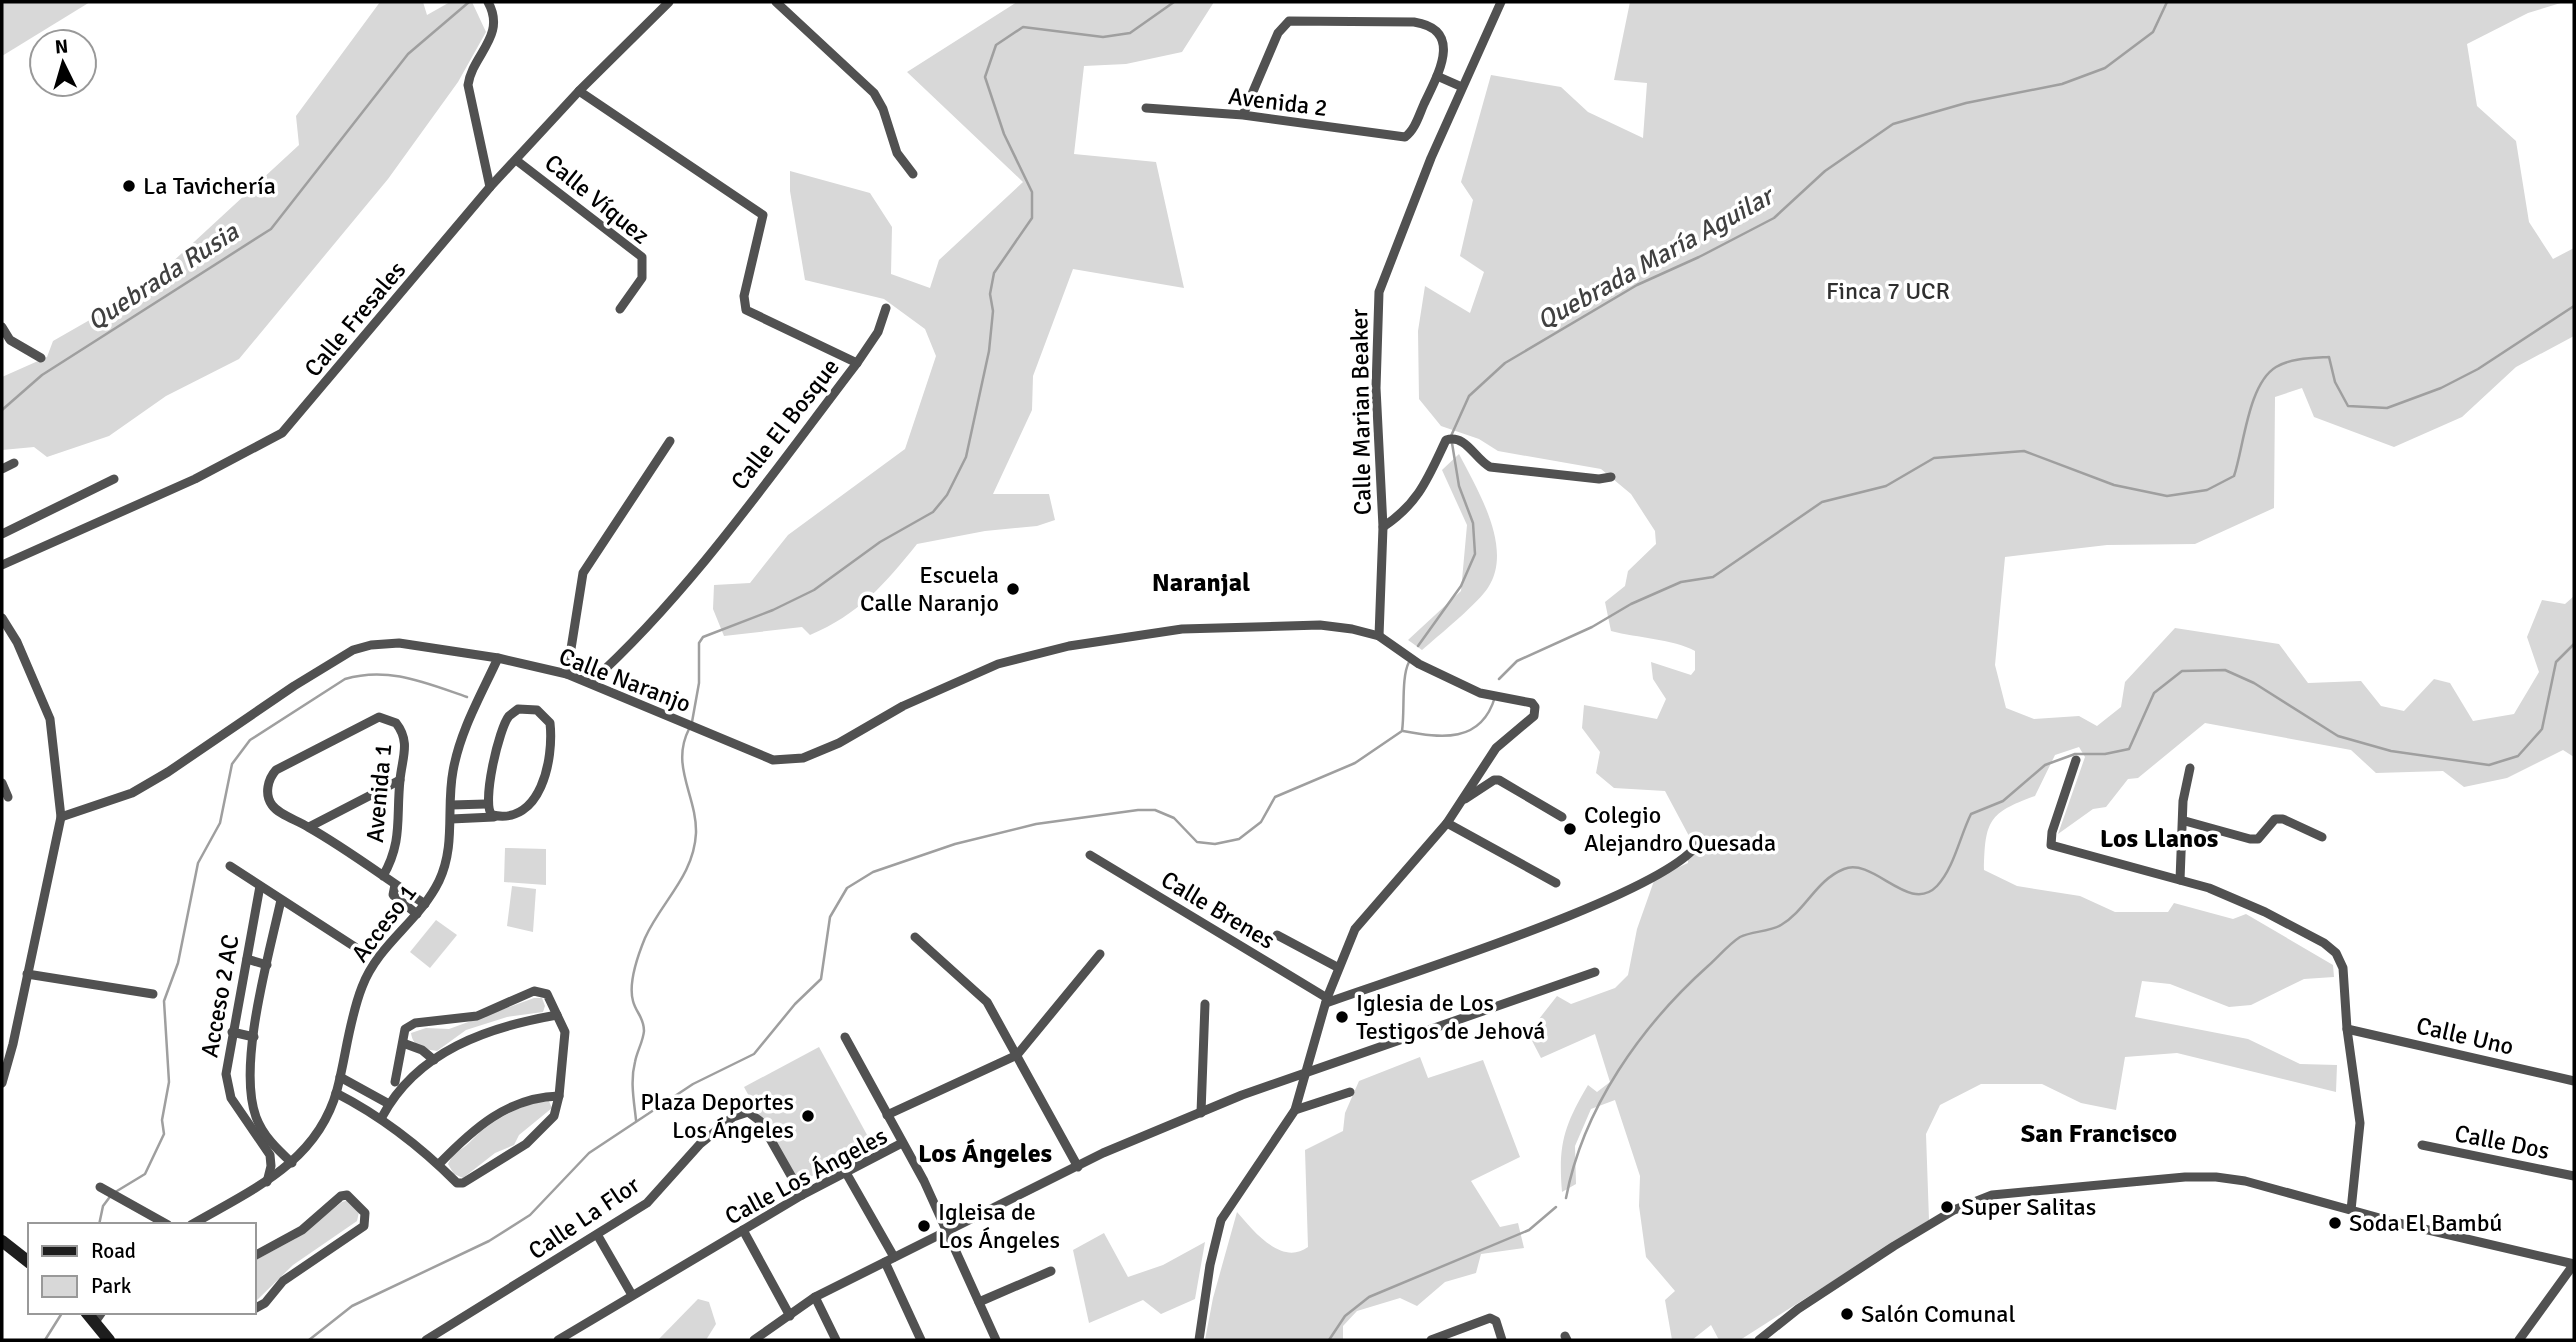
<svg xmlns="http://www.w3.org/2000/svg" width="2576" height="1342" viewBox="0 0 2576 1342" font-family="Signika,sans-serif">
	<rect width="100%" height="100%" fill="#fff"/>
	<!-- green -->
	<g fill="#d8d8d8">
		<polygon points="2,2 90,2 2,56"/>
		<polygon points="380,2 423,2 427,15 450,2 472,2 486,32 458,82 388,179 239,359 166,396 109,436 47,457 34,447 2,450 2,377 47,357 53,341 142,290 299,145 296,116"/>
		<path d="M1017,2H1214L1182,52L1126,64L1084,66L1074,154L1156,162L1184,288L1073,269L1033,376L1032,410L993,494H1049L1055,520L1037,526L985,531L917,544C885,584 858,615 810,635L802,627L724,636L713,609L714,585L750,583L788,535L905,449L936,356L925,329L884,299L805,280L790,191V171L870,193L892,227L891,274L930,288L939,260L1023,182L907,72Z"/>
		<path d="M1630,2H2564L2528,13L2467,44L2477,106L2516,141L2529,222L2553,259L2574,248V336L2516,367L2462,417L2394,447L2314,417L2302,388L2275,397L2274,508L2195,544L2107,545L2005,557L1995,665L2006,708L2034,719L2079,716L2097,726L2121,707L2125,682L2175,628L2279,644L2308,683L2361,681L2381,706L2404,711L2434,679L2450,683L2473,721L2514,714L2539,672L2527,637L2542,600L2565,604L2574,596V757L2563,750L2507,778L2464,787L2443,771L2376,773L2351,750L2205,723L2138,778L2128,779L2106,807L2093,809L2058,834L2085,757L2079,747L2055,755L2035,796C1989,813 1985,820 1984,870L2017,886L2080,896L2115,912H2168L2174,903L2233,919L2246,914L2333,965L2334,977L2304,979L2251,1005L2229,1007L2170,984L2142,981L2135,1017L2248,1039L2300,1064L2337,1065L2336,1092L2177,1053L2125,1057L2116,1110L2081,1103L2042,1084H1981L1940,1105L1926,1134L1929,1220L1740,1340H1719L1711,1325L1692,1340H1672L1665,1300L1675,1291L1646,1257L1639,1206L1640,1176L1615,1100L1591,1109L1575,1146L1576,1184L1562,1192C1558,1144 1564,1126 1588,1085L1597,1092L1610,1082L1595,1034L1541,1058L1528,1033L1557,996L1571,1004L1615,988L1628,975L1637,929L1655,878L1688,863L1689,836L1665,791L1614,788L1596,773L1600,752L1582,728L1584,705L1657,719L1666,699L1653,679L1651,662L1691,675L1695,670V651C1673,639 1638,638 1611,631L1605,602L1625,586L1628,571L1656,544L1655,531L1631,494L1601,469L1498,451L1479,439L1441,426L1419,399L1418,331L1425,286L1470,313L1484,272L1460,256L1473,200L1461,182L1491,75L1561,87L1588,112L1643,138L1647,83L1614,80Z"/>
		<path d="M1459,454C1477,489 1513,547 1489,586C1480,602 1438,636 1422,650L1408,640L1461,591L1467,525L1442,470Z"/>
		<polygon points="505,848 546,849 546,885 504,882"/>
		<polygon points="512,886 536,889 533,932 507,926"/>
		<polygon points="436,920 457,935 430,968 410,952"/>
		<path d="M534,998H542L545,1006L543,1012L507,1017L466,1030L437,1051C423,1049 413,1047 411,1033L426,1028L449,1029Z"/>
		<polygon points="819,1047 872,1144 797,1184 744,1087"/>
		<path d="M1420,1057L1428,1078L1483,1060L1520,1157L1471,1181L1500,1227L1518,1223L1524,1248L1481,1254L1476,1273L1445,1282L1417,1306L1400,1298L1357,1311L1343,1326V1340H1205L1213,1298L1237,1212C1252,1229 1281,1267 1308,1247L1305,1150L1343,1131L1345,1113L1359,1081Z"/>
		<path d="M548,1099L552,1108L519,1135L514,1145L495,1153L463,1178L454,1174L448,1164L454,1153C468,1147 472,1138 484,1129C504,1113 524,1106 548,1099Z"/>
		<polygon points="349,1200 359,1212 357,1221 293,1265 254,1303 254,1261 295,1239 342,1202"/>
		<polygon points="1104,1233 1128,1277 1163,1265 1205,1242 1195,1299 1161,1314 1143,1300 1089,1323 1073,1250"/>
		<polygon points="698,1299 709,1302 716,1324 706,1340 658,1340"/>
	</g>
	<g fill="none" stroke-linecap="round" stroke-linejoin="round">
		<!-- stream -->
		<g stroke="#9f9f9f" stroke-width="2.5">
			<polyline points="2,410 42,375 271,229 408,54 469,2"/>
			<polyline points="1451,436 1469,396 1505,363 1637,285 1699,257 1774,218 1825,171 1893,124 1966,103 2062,84 2105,68 2153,32 2167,2"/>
			<polyline points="1418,646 1461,586 1475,554 1473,523 1459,486 1452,443"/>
			<path d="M1499,679L1517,661L1592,627L1631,604L1681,582L1713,577L1822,502L1886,486L1934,458L2024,451L2114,485L2167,496L2207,490L2234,476C2244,446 2248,384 2276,367C2291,358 2312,358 2329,357L2335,382L2348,406L2387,408L2441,388L2478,369L2574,306"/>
			<polyline points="692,722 699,683 699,643 703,637 773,610 814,590 880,542 933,512 947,495 966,457 989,351 993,311 990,294 994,273 1032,218 1032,192 1004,134 985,77 996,45 1023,27 1103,37 1130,33 1174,2"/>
			<path d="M1403,731C1441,738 1481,744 1495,697"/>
			<path d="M636,1120C634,1101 630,1081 635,1062C637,1051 643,1042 644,1031C644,1017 636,1013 633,1001C628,983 638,955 645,938C661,902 694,876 696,833C697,796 670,766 689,729"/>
			<path d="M1566,1198C1583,1108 1641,1026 1708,966C1718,957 1729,944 1740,937C1752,931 1769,932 1781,925C1806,910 1816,880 1844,869C1874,857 1909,915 1937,886C1954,868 1960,836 1971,814L2003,801L2045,765L2075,754H2105L2129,749L2154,693L2182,671L2225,670L2254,683L2338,736L2391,751L2489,765L2518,756L2542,729L2556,662L2574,644"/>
			<path d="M99,1225L103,1206L112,1194L145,1174L164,1134L162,1120L169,1082L164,1001L178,963L198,863L220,823L232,764L250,740L345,679C388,666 426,683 467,697"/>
			<polyline points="45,1340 62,1313"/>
			<path d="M309,1340L352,1306L489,1241L530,1215L589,1153L693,1084L754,1054L795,1004L821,979L830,917L847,888L873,872L955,844L1036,824L1138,810H1155L1174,818L1197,842L1215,844L1239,839L1261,822L1275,797L1355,763L1402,731C1405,711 1401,677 1409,662"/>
			<polyline points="1329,1340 1345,1316 1369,1297 1529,1230 1556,1207"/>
		</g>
		<!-- street -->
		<g stroke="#515151" stroke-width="9">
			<path d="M488,2C507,36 472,55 468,85L490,187"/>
			<polyline points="776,2 874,93 883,109 897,153 913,174"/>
			<polyline points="1437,76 1462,87"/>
			<polyline points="579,91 763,215 744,296 746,310 857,363"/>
			<path d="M1146,108L1243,115L1405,137C1415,130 1419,115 1424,104C1437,76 1465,30 1414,22L1289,21L1278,33L1243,115"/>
			<polyline points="516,160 642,257 642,278 620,309"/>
			<polyline points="2,327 10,340 41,358"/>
			<polyline points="2,469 14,463"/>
			<path d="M1383,527C1419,503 1428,478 1446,440C1466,434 1474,458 1490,467L1599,479L1611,477"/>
			<polyline points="2,534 114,479"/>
			<polyline points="2,565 195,479 282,433 490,187 579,91 669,2"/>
			<polyline points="2,618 17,642 50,719 61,817 13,1044 2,1083"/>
			<polyline points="1379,636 1383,527 1376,388 1379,292 1431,158 1501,2"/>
			<polyline points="567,674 583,573 670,441"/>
			<path d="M590,683C690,593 775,470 857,363L878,332L886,308"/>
			<path d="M518,709L537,710L550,723C554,759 541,826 492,815C481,804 499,728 509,716C511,714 516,711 518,709Z"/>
			<polyline points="2076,760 2052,832 2051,845 2209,888 2265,912 2324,943 2336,953 2343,968 2347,1029 2360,1123 2351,1210"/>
			<polyline points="2,783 8,797"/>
			<polyline points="1465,799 1494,780 1499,780 1562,817"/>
			<polyline points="451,805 486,804"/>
			<polyline points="61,817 132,793 168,772 294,686 353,650 371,645 399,643 498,658 567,674 773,760 803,758 839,743 903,706 998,664 1069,646 1182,629 1320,625 1352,629 1379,636 1419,664 1480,693 1532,703 1535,707 1534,716 1496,748 1447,823 1355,929 1327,998 1295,1110 1221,1220 1210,1265 1199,1340"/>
			<polyline points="451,819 494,817"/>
			<polyline points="2185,821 2250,839 2258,839 2275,819 2283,819 2322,837"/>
			<polyline points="1447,823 1556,883"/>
			<polyline points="309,827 400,780"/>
			<polyline points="1090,855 1327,998"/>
			<polyline points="230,866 355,947"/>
			<path d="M383,876C403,841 396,818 400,780C402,758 411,742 396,723L379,717L276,770C268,779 264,794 272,805C279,815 297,820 308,827C349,850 386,879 425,904"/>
			<polyline points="2180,880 2183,801 2190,768"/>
			<polyline points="395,885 393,895 417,914"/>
			<polyline points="260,886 226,1074 231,1098 270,1155 271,1166 267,1182"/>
			<path d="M281,900C269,955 237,1065 256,1117C263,1136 277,1149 292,1163"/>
			<polyline points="1277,935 1337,967"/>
			<polyline points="915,937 987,1002 1078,1167"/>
			<polyline points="247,959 267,965"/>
			<polyline points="27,974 153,994"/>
			<path d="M1326,1003C1394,978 1670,893 1699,842"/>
			<polyline points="2347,1029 2574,1081"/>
			<polyline points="232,1032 254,1037"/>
			<polyline points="845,1037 924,1181 996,1340"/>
			<polyline points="403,1043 422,1050 434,1060"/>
			<polyline points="340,1077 389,1104"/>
			<path d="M336,1093C383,1117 420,1146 457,1183H463L526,1144L554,1116L559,1096L565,1032L547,994L534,991L477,1016L415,1023L405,1029L395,1082"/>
			<polyline points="1295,1110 1350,1092"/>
			<polyline points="1201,1113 1205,1004"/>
			<polyline points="887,1115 1017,1055 1100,954"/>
			<path d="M382,1117C417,1051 488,1027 557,1015"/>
			<polyline points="2422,1145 2574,1176"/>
			<path d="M439,1164C473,1129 508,1097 559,1096"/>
			<polyline points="845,1171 894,1257"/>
			<polyline points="100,1187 168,1225"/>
			<path d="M191,1225C251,1190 317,1163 337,1090C346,1056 349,1020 362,987C378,944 419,922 439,881C456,845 446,808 453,771C460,731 481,695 498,658"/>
			<polyline points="743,1230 790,1316"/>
			<polyline points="598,1236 632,1295"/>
			<polyline points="254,1256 302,1230 341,1196 347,1195 365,1213 364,1226 283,1281 265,1303 254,1309"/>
			<polyline points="885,1262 921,1340"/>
			<polyline points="815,1297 836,1340"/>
			<polyline points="979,1302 1051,1271"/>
			<polyline points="95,1322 102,1312"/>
			<polyline points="1565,1336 1567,1340"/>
			<polyline points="426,1340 647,1203 700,1144 733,1117 748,1112 760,1121 802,1195"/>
			<polyline points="558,1340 802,1195 902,1143"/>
			<polyline points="754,1340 815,1297 1103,1153 1242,1095 1595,972"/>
			<polyline points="1431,1340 1490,1318 1496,1321 1502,1340"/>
			<polyline points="1759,1340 1798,1309 1894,1246 1954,1210 1992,1195 2185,1177 2216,1177 2245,1181 2394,1222 2574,1264"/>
			<polyline points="2519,1340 2574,1264"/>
		</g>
		<!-- secondary -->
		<g stroke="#1e1e1e" stroke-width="12">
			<polyline points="2,1241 30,1263"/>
			<polyline points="86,1312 109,1340"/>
		</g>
	</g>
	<!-- markers -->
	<g fill="#000" stroke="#fff" stroke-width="2.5">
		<circle cx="129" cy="186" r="7"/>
		<circle cx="1013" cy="589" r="7"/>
		<circle cx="1570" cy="829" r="7"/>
		<circle cx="1342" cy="1017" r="7"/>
		<circle cx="808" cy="1116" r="7"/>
		<circle cx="1947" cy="1207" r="7"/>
		<circle cx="2335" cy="1223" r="7"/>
		<circle cx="924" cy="1226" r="7"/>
		<circle cx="1847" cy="1314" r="7"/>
	</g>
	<g text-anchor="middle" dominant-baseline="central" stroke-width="7" stroke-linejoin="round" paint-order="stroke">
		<!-- street labels -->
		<g font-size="24" fill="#000" stroke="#fff">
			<text transform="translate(1278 102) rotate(7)">Avenida 2</text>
			<text transform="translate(597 199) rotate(39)">Calle Víquez</text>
			<text transform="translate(355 319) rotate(-50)">Calle Fresales</text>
			<text transform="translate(1361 412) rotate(-91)">Calle Marian Beaker</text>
			<text transform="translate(785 424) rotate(-52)">Calle El Bosque</text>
			<text transform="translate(625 680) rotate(21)">Calle Naranjo</text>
			<text transform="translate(379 793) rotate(-85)">Avenida 1</text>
			<text transform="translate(1218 910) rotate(31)">Calle Brenes</text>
			<text transform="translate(384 923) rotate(-53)">Acceso 1</text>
			<text transform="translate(220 996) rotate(-80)">Acceso 2 AC</text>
			<text transform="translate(2465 1036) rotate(13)">Calle Uno</text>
			<text transform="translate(2502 1142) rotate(11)">Calle Dos</text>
			<text transform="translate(806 1176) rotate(-28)">Calle Los Ángeles</text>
			<text transform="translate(584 1218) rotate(-34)">Calle La Flor</text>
		</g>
		<!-- poi labels -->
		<g font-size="24" fill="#000" stroke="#fff" text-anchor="start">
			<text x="143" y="186">La Tavichería</text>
			<text x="999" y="575" text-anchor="end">Escuela<tspan x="999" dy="28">Calle Naranjo</tspan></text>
			<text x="1584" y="815">Colegio<tspan x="1584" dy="28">Alejandro Quesada</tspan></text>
			<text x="1356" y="1003">Iglesia de Los<tspan x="1356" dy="28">Testigos de Jehová</tspan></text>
			<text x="794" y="1102" text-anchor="end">Plaza Deportes<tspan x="794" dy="28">Los Ángeles</tspan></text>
			<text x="1961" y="1207">Super Salitas</text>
			<text x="938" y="1212">Igleisa de<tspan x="938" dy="28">Los Ángeles</tspan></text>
			<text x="2349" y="1223">Soda El Bambú</text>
			<text x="1861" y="1314">Salón Comunal</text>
		</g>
		<!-- park labels -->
		<g font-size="24" fill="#2f2f2f" stroke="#fff">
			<text x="1888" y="291">Finca 7 UCR</text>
		</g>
		<!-- water labels -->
		<g font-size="26" font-style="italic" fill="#404040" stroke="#fff">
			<text transform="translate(1655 259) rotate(-29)">Quebrada María Aguilar</text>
			<text transform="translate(163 277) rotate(-33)">Quebrada Rusia</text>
		</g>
		<!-- neighbourhood labels -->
		<g font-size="26" font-weight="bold" fill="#000" stroke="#fff">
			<text x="1201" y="583">Naranjal</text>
			<text x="2159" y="839">Los Llanos</text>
			<text x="2099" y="1134">San Francisco</text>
			<text x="985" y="1154">Los Ángeles</text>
		</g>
	</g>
	<!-- border -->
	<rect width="2576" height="1342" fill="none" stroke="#000000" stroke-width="7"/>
	<!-- legend -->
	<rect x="28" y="1223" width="228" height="91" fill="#ffffff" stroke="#999999" stroke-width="2"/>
	<rect x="42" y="1246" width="35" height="10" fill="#1e1e1e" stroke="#999999" stroke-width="2"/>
	<text x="91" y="1258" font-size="21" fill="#000000">Road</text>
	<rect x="42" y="1276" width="35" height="21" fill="#d8d8d8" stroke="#999999" stroke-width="2"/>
	<text x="91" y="1293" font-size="21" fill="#000000">Park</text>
	<!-- north arrow -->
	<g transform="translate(63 63) rotate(355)"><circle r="33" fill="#ffffff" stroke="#999999" stroke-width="2"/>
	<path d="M0-5L12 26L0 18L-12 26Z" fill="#000000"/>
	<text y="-10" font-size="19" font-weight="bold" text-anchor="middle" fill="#000000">N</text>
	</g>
</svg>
